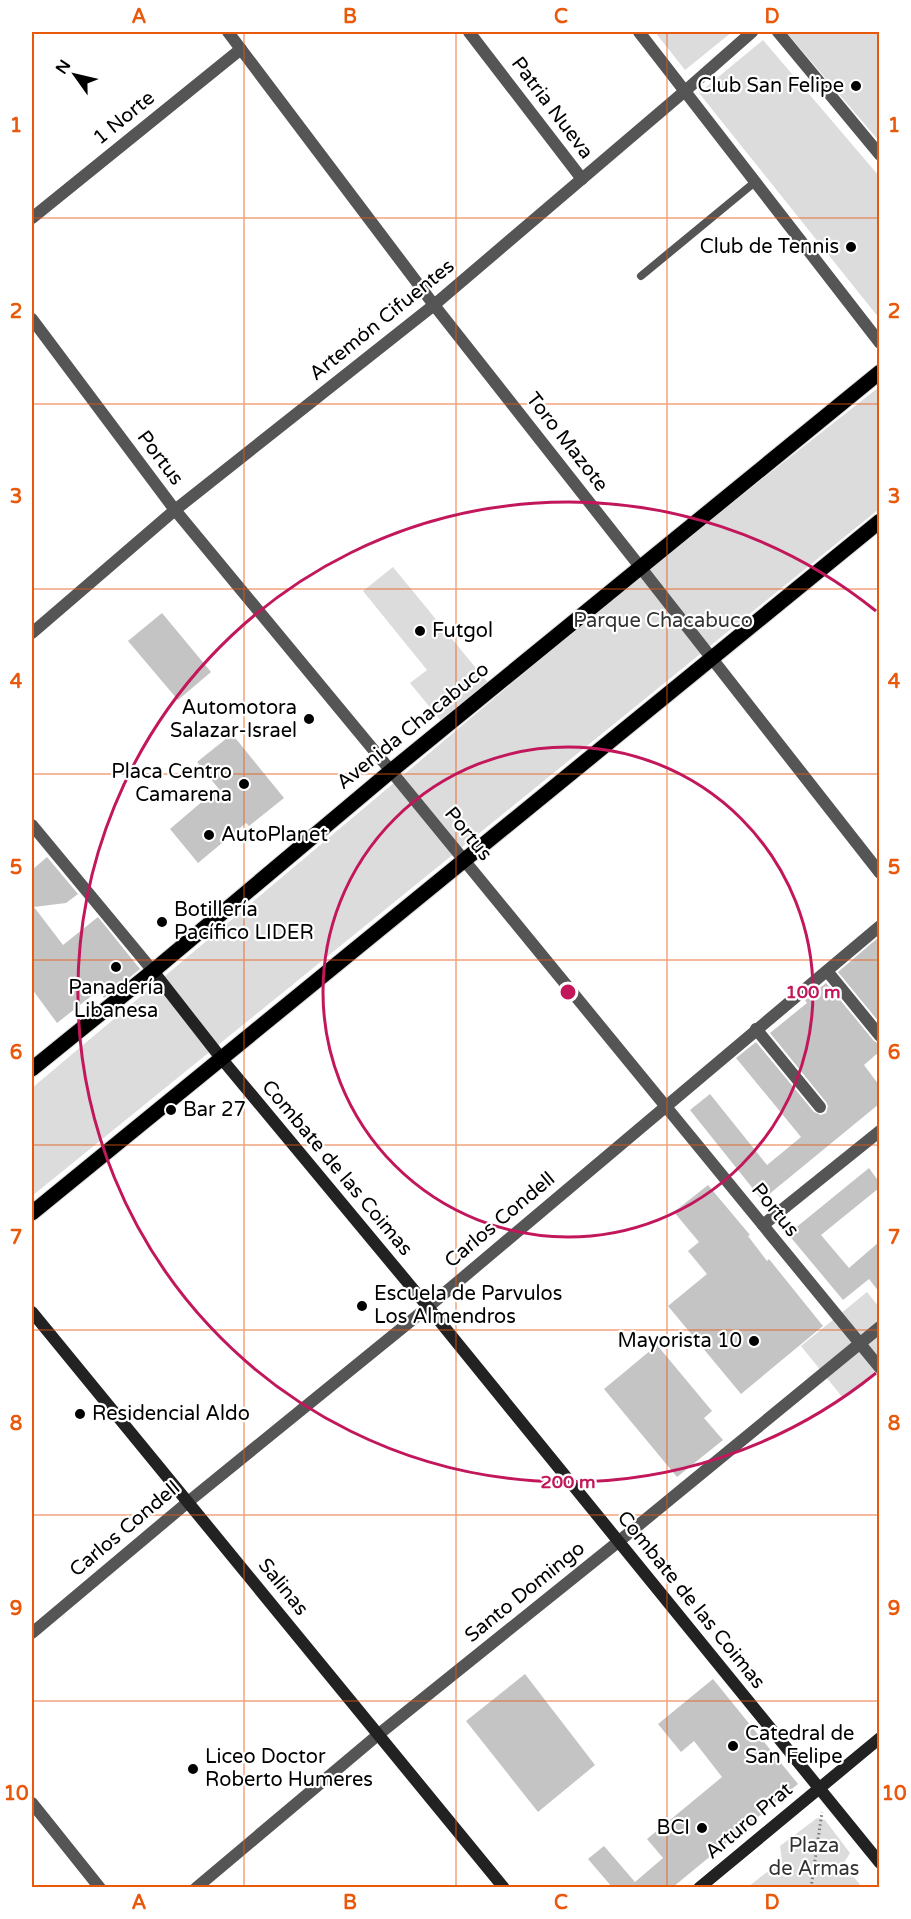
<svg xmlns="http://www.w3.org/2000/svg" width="911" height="1919" viewBox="0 0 911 1919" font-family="'Varela Round',sans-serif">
	<rect width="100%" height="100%" fill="#fff"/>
	<!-- green -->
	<g fill="#dcdcdc">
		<polygon points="655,32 732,32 685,70"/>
		<polygon points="786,32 879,32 879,141"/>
		<polygon points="763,40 879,176 879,318 699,93"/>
		<polygon points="879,387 879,509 32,1196 32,1088 637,578"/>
		<polygon points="393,567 489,684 442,722 410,683 427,670 363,591"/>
		<polygon points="867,1292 879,1307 879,1368 843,1398 801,1346"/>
		<polygon points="817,1818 825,1820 850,1853 843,1864 862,1887 748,1887 782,1860 780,1846"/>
	</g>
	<!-- building -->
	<g fill="#c4c4c4">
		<polygon points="162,613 211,672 178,700 128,641"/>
		<polygon points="232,734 284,798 249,826 246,823 198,863 170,829 218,788 197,762"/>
		<polygon points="47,857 78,894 66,903 34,907 63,945 98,917 140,969 104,998 99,990 57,1023 32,989 32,870"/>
		<polygon points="879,937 879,1022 838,972"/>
		<polygon points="826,983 874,1041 879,1044 879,1052 864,1065 879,1085 879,1104 762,1200 690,1110 710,1094 767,1165 801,1137 736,1058 756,1042 814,1112 821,1115 826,1113 828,1106 826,1102 770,1033 807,1003 805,1000"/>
		<polygon points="869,1168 879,1182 879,1188 821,1235 849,1268 879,1242 879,1292 869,1279 843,1300 788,1234"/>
		<polygon points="708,1185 750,1235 748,1236 767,1261 769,1259 823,1326 741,1394 668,1306 707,1274 688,1251 699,1242 674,1212"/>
		<polygon points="657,1345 712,1411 704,1418 723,1440 677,1477 604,1389"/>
		<polygon points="525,1674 595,1765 538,1812 466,1721"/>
		<polygon points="713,1679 798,1784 673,1887 612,1887 588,1859 604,1846 635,1882 663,1858 647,1839 722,1777 694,1741 681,1752 658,1724"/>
	</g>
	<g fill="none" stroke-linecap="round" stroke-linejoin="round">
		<defs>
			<g id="primary">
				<polyline points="32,1069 153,971 391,771 880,372"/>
				<polyline points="32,1213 880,521"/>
			</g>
		</defs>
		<!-- primary casing -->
		<use href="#primary" stroke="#dbdbdb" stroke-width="17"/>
		<!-- path -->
		<polyline stroke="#777" stroke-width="3" stroke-dasharray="1.5 3" stroke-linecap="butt" points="811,1888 822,1812"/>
		<!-- service -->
		<polyline stroke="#555" stroke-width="8" points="641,276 755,182"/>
		<!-- minor -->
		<g stroke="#555" stroke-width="12">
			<polyline points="228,32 434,305 641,568 880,873"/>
			<polyline points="469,32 582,179"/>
			<polyline points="32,218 241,49"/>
			<polyline points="32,319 175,510 391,771 880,1368"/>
			<polyline points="32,633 175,510 434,305 685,91 752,32"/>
			<polyline points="827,971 880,1036"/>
			<polyline points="756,1029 820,1107"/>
			<polyline points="763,1225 880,1131"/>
			<polyline points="32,1633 188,1502 428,1307 880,926"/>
		</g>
		<!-- tertiary -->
		<g stroke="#555" stroke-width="12">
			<polyline points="639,32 880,343"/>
			<polyline points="778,32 880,155"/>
			<polyline points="32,825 153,971"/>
			<polyline points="32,1803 100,1888"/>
			<polyline points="196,1888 379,1734 618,1542 880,1327"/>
		</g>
		<!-- secondary -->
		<g stroke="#222" stroke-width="12">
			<polyline points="153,971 221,1058 428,1307 880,1863"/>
			<polyline points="32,1312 504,1888"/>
			<polyline points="699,1888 880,1738"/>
		</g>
		<!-- primary -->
		<use href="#primary" stroke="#000" stroke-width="15"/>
	</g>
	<!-- grid -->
	<path fill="none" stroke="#e8590c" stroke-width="1.5" stroke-opacity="0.55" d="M244,32V1888M456,32V1888M667,32V1888M32,218H880M32,404H880M32,589H880M32,774H880M32,960H880M32,1145H880M32,1330H880M32,1515H880M32,1701H880"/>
	<!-- distance rings -->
	<g fill="none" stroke="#c2185b" stroke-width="3">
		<circle cx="568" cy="992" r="245"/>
		<path d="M876 1373A490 490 0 1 1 876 611"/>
	</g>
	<!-- markers -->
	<g fill="#000" stroke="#fff" stroke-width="2">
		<circle cx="856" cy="86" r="6"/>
		<circle cx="851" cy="247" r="6"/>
		<circle cx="420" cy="631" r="6"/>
		<circle cx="309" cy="719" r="6"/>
		<circle cx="244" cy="784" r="6"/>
		<circle cx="209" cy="835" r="6"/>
		<circle cx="162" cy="922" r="6"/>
		<circle cx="116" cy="967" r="6"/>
		<circle cx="171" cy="1110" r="6"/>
		<circle cx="362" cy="1306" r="6"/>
		<circle cx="754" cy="1341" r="6"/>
		<circle cx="80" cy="1414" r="6"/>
		<circle cx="733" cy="1746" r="6"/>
		<circle cx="193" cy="1769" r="6"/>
		<circle cx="702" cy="1828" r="6"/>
	</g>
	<g text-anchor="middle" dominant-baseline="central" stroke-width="4.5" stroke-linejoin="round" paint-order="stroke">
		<!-- poi labels -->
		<g font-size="20" fill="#000" stroke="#fff" text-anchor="start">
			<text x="844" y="86" text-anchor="end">Club San Felipe</text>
			<text x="839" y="247" text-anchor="end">Club de Tennis</text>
			<text x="432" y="631">Futgol</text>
			<text x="297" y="708" text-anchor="end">Automotora<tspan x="297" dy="23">Salazar-Israel</tspan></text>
			<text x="232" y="772" text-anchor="end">Placa Centro<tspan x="232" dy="23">Camarena</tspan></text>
			<text x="221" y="835">AutoPlanet</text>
			<text x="174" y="910">Botillería<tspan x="174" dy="23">Pacífico LIDER</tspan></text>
			<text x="116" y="988" text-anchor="middle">Panadería<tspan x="116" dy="23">Libanesa</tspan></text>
			<text x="183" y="1110">Bar 27</text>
			<text x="374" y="1294">Escuela de Parvulos<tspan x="374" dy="23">Los Almendros</tspan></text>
			<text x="742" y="1341" text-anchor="end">Mayorista 10</text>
			<text x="92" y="1414">Residencial Aldo</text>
			<text x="745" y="1734">Catedral de<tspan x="745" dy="23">San Felipe</tspan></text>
			<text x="205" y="1757">Liceo Doctor<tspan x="205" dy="23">Roberto Humeres</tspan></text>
			<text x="690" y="1828" text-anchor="end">BCI</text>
		</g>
		<!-- street labels -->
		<g font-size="20" fill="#000" stroke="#fff">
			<text transform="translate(552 108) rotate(53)">Patria Nueva</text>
			<text transform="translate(124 118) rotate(-39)">1 Norte</text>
			<text transform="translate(382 320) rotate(-39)">Artemón Cifuentes</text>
			<text transform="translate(567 442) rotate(52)">Toro Mazote</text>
			<text transform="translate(160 458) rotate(53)">Portus</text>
			<text transform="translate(413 726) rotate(-39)">Avenida Chacabuco</text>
			<text transform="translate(468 834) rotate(51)">Portus</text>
			<text transform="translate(337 1168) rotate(50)">Combate de las Coimas</text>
			<text transform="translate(775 1210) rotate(51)">Portus</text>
			<text transform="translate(500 1220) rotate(-40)">Carlos Condell</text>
			<text transform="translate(125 1529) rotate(-40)">Carlos Condell</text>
			<text transform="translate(283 1587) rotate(51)">Salinas</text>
			<text transform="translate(525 1592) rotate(-39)">Santo Domingo</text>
			<text transform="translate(691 1600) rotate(51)">Combate de las Coimas</text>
			<text transform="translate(749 1821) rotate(-40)">Arturo Prat</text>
		</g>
		<!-- park labels -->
		<g font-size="20" fill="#333" stroke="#fff">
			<text x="663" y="621">Parque Chacabuco</text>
			<text x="814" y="1846">Plaza<tspan x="814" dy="23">de Armas</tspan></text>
		</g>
	</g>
	<circle cx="568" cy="992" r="9" fill="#c2185b" stroke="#fff" stroke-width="3"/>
	<g font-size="18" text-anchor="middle" font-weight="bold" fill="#c2185b" stroke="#fff" stroke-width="4.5" stroke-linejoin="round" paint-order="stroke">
		<text x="813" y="998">100 m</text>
		<text x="568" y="1488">200 m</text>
	</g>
	<!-- border -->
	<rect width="911" height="1919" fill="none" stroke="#ffffff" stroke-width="66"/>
	<!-- north arrow -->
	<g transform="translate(75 75) rotate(304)" stroke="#ffffff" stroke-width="4.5" paint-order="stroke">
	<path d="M0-4.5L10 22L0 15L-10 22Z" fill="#000000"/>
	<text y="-9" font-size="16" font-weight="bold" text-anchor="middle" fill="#000000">N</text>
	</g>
	<rect x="33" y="33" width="845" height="1853" fill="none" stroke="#e8590c" stroke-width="2"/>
	<g font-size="20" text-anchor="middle" font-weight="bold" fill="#e8590c">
		<text x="139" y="23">A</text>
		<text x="350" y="23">B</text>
		<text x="561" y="23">C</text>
		<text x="772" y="23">D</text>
		<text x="16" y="132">1</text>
		<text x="894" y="132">1</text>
		<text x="16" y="318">2</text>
		<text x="894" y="318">2</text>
		<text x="16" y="503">3</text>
		<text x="894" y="503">3</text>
		<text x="16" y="688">4</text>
		<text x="894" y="688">4</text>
		<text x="16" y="874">5</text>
		<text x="894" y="874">5</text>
		<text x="16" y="1059">6</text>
		<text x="894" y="1059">6</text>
		<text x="16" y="1244">7</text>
		<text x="894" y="1244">7</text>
		<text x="16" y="1430">8</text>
		<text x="894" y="1430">8</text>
		<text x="16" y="1615">9</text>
		<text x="894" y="1615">9</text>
		<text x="16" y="1800">10</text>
		<text x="894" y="1800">10</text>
		<text x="139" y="1909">A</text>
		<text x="350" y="1909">B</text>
		<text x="561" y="1909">C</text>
		<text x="772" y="1909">D</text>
	</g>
</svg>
